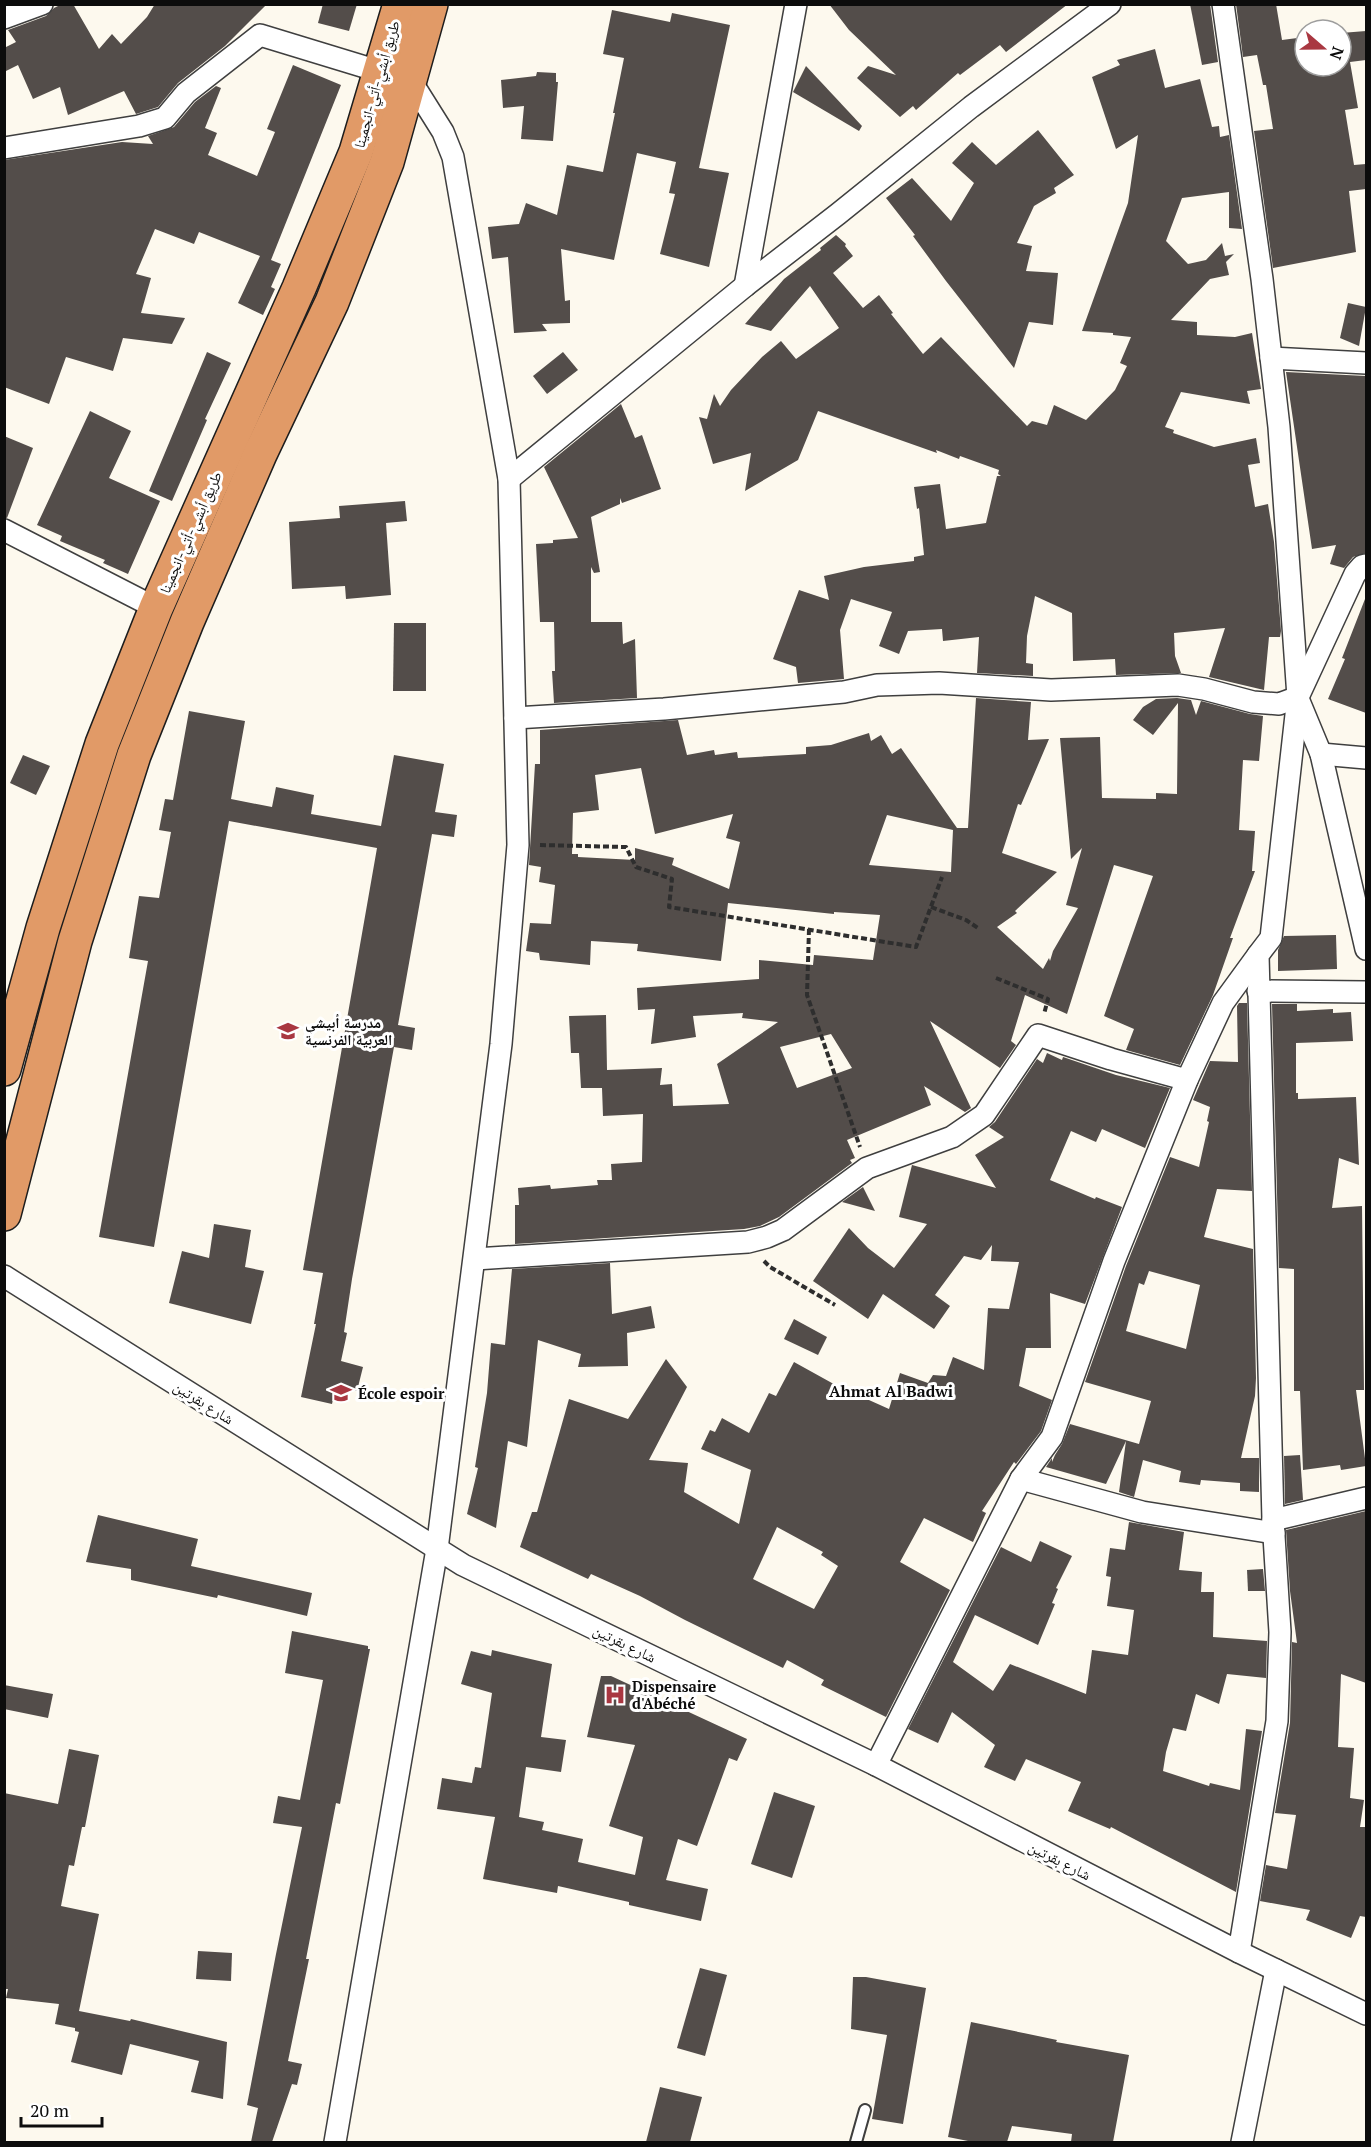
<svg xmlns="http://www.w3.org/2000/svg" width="1371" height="2147" viewBox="0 0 1371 2147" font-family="'PT Serif','Noto Naskh Arabic',serif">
	<rect width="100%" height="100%" fill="#fdf9ee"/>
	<!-- building -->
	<g fill="#534d4a" fill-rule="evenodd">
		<polygon points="62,4 73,4 99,49 112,34 121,44 147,17 155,4 267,4 225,46 178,83 158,107 136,114 124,91 68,115 60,87 33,99 18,65 4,72 4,48 16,42 8,30 46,16 54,8"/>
		<polygon points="323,4 357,4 349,31 318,23"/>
		<polygon points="829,4 1068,4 1006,52 1000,45 960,75 958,73 916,110 913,106 900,117 857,78 868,66 896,75 849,30"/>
		<polygon points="1190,4 1210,4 1218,62 1202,65"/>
		<polygon points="1236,4 1276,4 1282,40 1305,37 1305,66 1341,66 1341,33 1366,31 1366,60 1350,62 1358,108 1345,110 1354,165 1366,164 1366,189 1349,191 1356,252 1273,268 1254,131 1273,129 1266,85 1263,85 1257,55 1243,57"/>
		<polygon points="612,10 670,22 672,13 730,25 699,168 729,173 709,267 660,254 675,194 669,193 676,162 637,153 614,260 561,249 565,301 570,300 570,323 542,324 547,331 514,333 508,257 492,259 488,227 519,224 526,203 557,215 567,165 603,172 615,113 613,113 624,58 603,54"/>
		<polygon points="1155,49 1165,88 1200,79 1212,127 1219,126 1220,137 1229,135 1242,229 1229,228 1229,192 1182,198 1166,241 1188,264 1206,260 1222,243 1225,256 1234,254 1226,262 1229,275 1210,279 1171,320 1197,322 1197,335 1235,337 1252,333 1261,389 1247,391 1250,404 1181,392 1165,427 1174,430 1173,433 1214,447 1256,438 1260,463 1248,465 1255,507 1268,504 1274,542 1281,631 1280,637 1269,637 1264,690 1209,677 1225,628 1174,633 1175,656 1181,673 1116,675 1115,659 1073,661 1072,613 1035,596 1027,636 1026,663 1033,664 1033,676 977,673 979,637 943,641 942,629 908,631 899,654 879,646 892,612 851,599 840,630 844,679 798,683 796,667 773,659 799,590 829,600 824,576 864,567 914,561 914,557 924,555 919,508 917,509 914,487 940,484 946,529 986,523 997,476 1001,476 998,474 999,470 960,456 959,459 936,450 937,453 818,411 798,460 745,491 751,453 713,464 699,417 707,419 714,394 720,406 731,390 762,357 781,341 796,359 839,328 810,286 771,331 745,324 784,279 821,250 820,248 836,235 846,244 845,246 853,256 833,273 863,308 879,295 893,313 891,314 923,354 941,337 1027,426 1032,421 1047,425 1054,405 1086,420 1115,390 1127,366 1120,363 1131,337 1113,335 1113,333 1082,331 1128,203 1138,135 1116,149 1092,77 1120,65 1117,60"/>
		<polygon points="293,65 341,85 271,260 281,264 271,287 275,289 263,315 238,303 260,256 199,232 194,244 155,229 136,274 151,278 141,313 185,318 172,344 123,338 113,371 66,357 49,404 4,387 4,160 122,142 153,144 148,136 174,127 195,102 216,86 221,88 205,128 217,133 208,155 257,176 275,132 267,129"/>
		<polygon points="806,66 862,126 859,131 793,92"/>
		<polygon points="537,72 556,73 556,82 558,82 553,141 521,139 524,106 503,108 501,80 536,76"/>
		<polygon points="1038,130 1074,175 1054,188 1056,193 1034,206 1017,243 1032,246 1026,271 1058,273 1053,325 1029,322 1014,368 946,281 913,236 915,235 886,198 912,178 951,221 974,183 952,163 972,142 996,165"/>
		<polygon points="1348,303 1366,307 1359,346 1340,338"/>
		<polygon points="207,352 231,363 205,419 207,420 172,501 149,491"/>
		<polygon points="563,352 578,370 547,394 533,376"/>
		<polygon points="1286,372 1366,376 1366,553 1353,557 1344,568 1330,564 1336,545 1312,549"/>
		<polygon points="621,404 635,438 642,435 661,489 622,503 620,498 620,504 591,517 600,572 594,573 591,567 591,622 622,622 623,644 635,639 637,698 554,703 552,671 555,671 554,622 540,622 536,544 553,543 553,540 578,538 544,467"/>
		<polygon points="90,411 131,431 109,478 160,501 128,574 103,563 105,560 60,541 62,536 37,525"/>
		<polygon points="4,436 33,448 7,518 4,517"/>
		<polygon points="405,501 407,521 386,523 391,595 346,599 345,586 292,589 289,522 340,518 339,506"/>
		<polygon points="1365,599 1366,599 1366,713 1328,699 1345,659 1342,658"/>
		<polygon points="394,623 426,623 426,691 393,691"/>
		<path d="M976,698L1031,702L1028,740L1049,739L1021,805L1018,804L1002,853L1057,872L1015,911L1017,913L997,927L1043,969L1049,958L1050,961L1053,951L1078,908L1066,905L1082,848L1071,859L1060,738L1100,737L1102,798L1156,799V793L1177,794L1178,703L1153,735L1133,720L1143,707L1156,699L1177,698L1191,700L1196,715L1201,701L1250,714L1263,716L1259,761L1243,760L1239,830L1255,831L1252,871H1255L1230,938H1233L1213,995L1180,1065L1126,1050L1134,1029L1104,1016L1153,876L1114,865L1067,1014L1025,995L1011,1041L1016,1045L1000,1068L930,1021L971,1108L965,1112L924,1086L931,1105L847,1140L855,1158L850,1160L852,1163L779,1217L760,1226L744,1229L697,1232L515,1244V1205H519L518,1188L550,1185L551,1189L598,1185L597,1180H612L611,1164L642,1162L643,1114L603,1116L602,1088H581L579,1053H571L569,1016L606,1015L607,1070L662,1068L660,1085L672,1084L673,1106L729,1104L717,1064L778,1022L742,1018L743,1013L693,1016L696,1037L651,1044L655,1009L638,1010L637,988L759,979V960L813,965L814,955L873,960L880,915L834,912V914L728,903L721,961L637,951L638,944L591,941L590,965L540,960L539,953L526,951L530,923L551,924L555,885L539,882L541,867L529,865L535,764H540V730L678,720L687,755L714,750L715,755L737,752L738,758L806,754V747L831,745L869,733L871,741L881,735L892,754L901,748L957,828H968ZM641,768L655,834L733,814L726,838L740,842L729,889L672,865L674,858L635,848V860L578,857V854H572L573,813L599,810L595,775ZM887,815L953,830L951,872L869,865ZM831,1034L852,1068L797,1088L780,1047Z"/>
		<polygon points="189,711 245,721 231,799 272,807 276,787 314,795 311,814 381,826 394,755 444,764 435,812 457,815 454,837 432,834 398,1025 415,1028 412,1050 394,1047 352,1279 344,1332 347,1333 341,1361 363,1367 357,1391 336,1386 332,1404 301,1397 316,1324 314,1324 323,1273 303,1270 377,848 229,821 154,1247 99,1237 148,961 129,958 139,896 159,898 171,832 159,830 165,799 173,800"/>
		<polygon points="23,755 50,766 36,795 10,783"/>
		<polygon points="1336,935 1337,969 1278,971 1278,950 1284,936"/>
		<path d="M1239,1003H1247L1252,1191L1217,1189L1204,1237L1253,1249L1256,1378L1255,1396L1241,1458H1259V1492L1240,1491V1483L1201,1480L1200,1485L1179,1482L1181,1471L1143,1460L1134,1497L1119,1492L1126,1441L1106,1484L1046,1467L1052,1458V1462L1055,1455L1062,1444L1070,1424L1139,1444L1151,1401L1085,1382L1126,1266L1170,1157L1199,1167L1209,1122L1207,1121L1210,1107L1193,1100L1210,1061L1238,1062L1237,1006ZM1149,1271L1200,1285L1186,1349L1126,1331L1139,1283L1144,1285Z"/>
		<polygon points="1272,1004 1297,1004 1297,1011 1333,1009 1333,1013 1351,1012 1353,1041 1296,1043 1296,1093 1298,1093 1298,1099 1356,1097 1359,1165 1339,1158 1332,1208 1362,1206 1364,1390 1356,1390 1366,1466 1341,1470 1340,1465 1303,1470 1300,1391 1294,1391 1294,1269 1279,1268"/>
		<path d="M1047,1053L1062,1060L1063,1057L1116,1075L1170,1088L1145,1148L1102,1129L1096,1142L1071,1131L1050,1180L1095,1199L1096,1197L1122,1207L1085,1304L1050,1293L1051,1348H1026L1019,1386L1052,1400L1041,1431L1016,1464L1014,1462L982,1511L986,1513L973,1542L924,1518L900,1562L950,1590L886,1717L821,1685L824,1680L787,1660L783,1668L685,1620L640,1596L591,1574L588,1579L520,1547L532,1512H537L569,1399L628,1419L666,1359L687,1387L649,1460L688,1463L684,1492L739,1524L751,1470L701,1449L710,1430L715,1432L722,1418L749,1433L769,1393L776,1396L794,1362L859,1398L860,1396L889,1409L900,1373L928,1383L933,1375L946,1376L953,1357L984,1370L988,1308L1009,1309L1019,1262L991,1261L992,1245L981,1260L964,1256L935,1295L950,1306L934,1329L883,1294L868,1319L813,1281L849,1228L868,1248L894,1268L927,1224L899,1217L912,1165L996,1188L975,1155L1004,1137L989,1127L995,1122L1037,1059L1043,1063ZM777,1527L823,1552L821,1555L838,1566L814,1609L753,1579Z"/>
		<polygon points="863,1187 875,1211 842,1202"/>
		<polygon points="214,1224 251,1230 245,1267 264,1271 251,1324 169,1303 182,1251 209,1258"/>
		<polygon points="610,1263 612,1314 651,1306 655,1328 627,1333 628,1366 578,1367 581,1354 538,1340 527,1447 508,1441 496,1528 467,1514 478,1468 475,1467 487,1393 491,1343 505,1345 512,1269"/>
		<polygon points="794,1319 827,1337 818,1355 784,1339"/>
		<polygon points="1300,1455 1303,1500 1285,1504 1284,1456"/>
		<polygon points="1366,1511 1366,1683 1341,1674 1338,1747 1354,1748 1350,1798 1364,1800 1360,1827 1366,1827 1366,1917 1360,1916 1351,1938 1306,1920 1310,1910 1260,1901 1266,1865 1287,1869 1296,1815 1275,1813 1290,1723 1292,1642 1297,1643 1290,1591 1286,1530"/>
		<polygon points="98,1515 198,1539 191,1566 312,1593 307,1616 218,1595 217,1598 131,1580 131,1569 86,1562"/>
		<polygon points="1129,1522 1184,1532 1179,1570 1202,1572 1201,1592 1214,1592 1213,1637 1267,1641 1266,1678 1227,1674 1219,1704 1196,1694 1186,1731 1173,1728 1166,1752 1163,1771 1209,1786 1210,1783 1240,1790 1246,1729 1262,1731 1236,1892 1111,1827 1110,1829 1068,1811 1081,1782 1026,1759 1015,1781 984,1767 995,1745 952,1712 938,1743 908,1729 1001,1547 1031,1562 1040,1541 1072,1556 1056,1588 1058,1589 1052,1603 1055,1604 1038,1645 975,1615 953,1662 993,1691 1010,1664 1086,1694 1092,1650 1128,1655 1134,1610 1107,1606 1111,1577 1106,1576 1110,1548 1125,1550"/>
		<polygon points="1263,1569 1265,1591 1248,1591 1247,1570"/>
		<polygon points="292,1631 368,1646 368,1649 370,1649 340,1804 336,1803 306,1959 309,1959 288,2061 302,2064 297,2085 292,2084 272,2142 251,2142 258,2108 247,2105 276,1954 302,1827 273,1823 278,1796 300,1800 323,1680 285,1673"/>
		<polygon points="492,1650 552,1664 541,1737 566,1740 561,1772 526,1767 519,1817 544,1822 542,1830 583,1839 578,1862 635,1875 643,1837 609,1826 635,1745 587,1737 601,1676 611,1676 747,1739 737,1761 729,1758 697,1846 678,1839 666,1880 708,1889 701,1921 629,1905 629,1902 558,1886 557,1893 483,1879 495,1817 437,1809 442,1778 472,1783 475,1767 481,1768 492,1693 461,1684 471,1651 491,1656"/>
		<polygon points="4,1685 53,1694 48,1718 4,1709"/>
		<polygon points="69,1749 99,1755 85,1827 82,1827 74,1866 69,1865 61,1906 99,1914 79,2011 130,2021 131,2019 227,2042 223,2099 191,2092 199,2061 130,2044 122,2075 71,2062 79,2032 75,2031 75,2028 55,2024 59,2004 6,1998 8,1989 4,1989 4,1793 58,1804"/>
		<polygon points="774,1792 815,1806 792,1878 751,1864"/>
		<polygon points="198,1951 232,1953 231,1981 196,1979"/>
		<polygon points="700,1968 727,1975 705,2056 677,2048"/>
		<polygon points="853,1977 866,1977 926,1988 903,2124 872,2119 887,2035 851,2029"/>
		<polygon points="971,2022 1057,2040 1056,2042 1129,2055 1113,2142 1071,2142 1072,2134 1012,2126 1007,2142 973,2142 948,2137"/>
		<polygon points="660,2087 702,2097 690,2142 646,2142"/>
	</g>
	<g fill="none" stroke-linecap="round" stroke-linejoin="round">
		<defs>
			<polyline id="lane" points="856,2142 865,2110"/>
			<g id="street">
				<polyline points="1223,4 1262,279 1279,427 1298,697 1271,938 1258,955 1273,1520 1280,1632 1277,1721 1239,1952"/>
				<polyline points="4,18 42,4"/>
				<polyline points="4,148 139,126 165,118 186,93 260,35 411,81 443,132 453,157 509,479 518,845 501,1044 437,1549 335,2142"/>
				<polyline points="745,286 796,4"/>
				<polyline points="1271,358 1366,363"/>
				<polyline points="509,479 745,286 838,214 971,107 1110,4"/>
				<polyline points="4,530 156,608"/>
				<polyline points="1299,701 1321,754 1366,949"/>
				<polyline points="515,718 664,709 844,692 877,685 939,683 1051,690 1178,685 1204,689 1253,702 1279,704 1298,697 1355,574 1362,566 1366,565"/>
				<polyline points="1321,754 1366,758"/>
				<polyline points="1258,991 1366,992"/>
				<polyline points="475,1259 748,1242 767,1237 783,1230 867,1168 952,1137 984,1115 1038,1035 1111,1059 1187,1080"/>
				<polyline points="4,1276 463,1565 876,1765 1239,1952 1366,2014"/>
				<polyline points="1021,1479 1142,1512 1274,1533"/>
				<polyline points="1273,1520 1366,1498"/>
				<polyline points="876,1765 1021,1479 1052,1437 1114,1261 1187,1080 1223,1003 1258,955"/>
				<polyline points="1242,2142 1276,1970"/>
			</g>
			<g id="highway">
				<polyline points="4,1069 43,928 102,744 156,608 299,288 356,152 400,4"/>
				<polyline points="4,1214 75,941 134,755 187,622 260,454 332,302 387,162 431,4"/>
			</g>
		</defs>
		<!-- lane casing -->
		<use href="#lane" stroke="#3f3f3f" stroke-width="14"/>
		<!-- street casing -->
		<use href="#street" stroke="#3f3f3f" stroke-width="24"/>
		<!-- highway casing -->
		<use href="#highway" stroke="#1d1d1d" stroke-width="36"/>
		<!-- path -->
		<g stroke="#2e2e2e" stroke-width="4" stroke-dasharray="6 3" stroke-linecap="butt">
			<polyline points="540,845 626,847 636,867 672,879 669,907 916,947 942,877"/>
			<polyline points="931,907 966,920 978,928"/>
			<polyline points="809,929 807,995 860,1147"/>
			<polyline points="996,978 1048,999 1044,1014"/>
			<polyline points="764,1261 770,1267 835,1305"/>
		</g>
		<!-- lane -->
		<use href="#lane" stroke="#fff" stroke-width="10"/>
		<!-- street -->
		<use href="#street" stroke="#fff" stroke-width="21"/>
		<!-- highway -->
		<use href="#highway" stroke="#e19a67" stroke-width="33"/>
	</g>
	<!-- icons -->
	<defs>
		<symbol id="school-bare" viewBox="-9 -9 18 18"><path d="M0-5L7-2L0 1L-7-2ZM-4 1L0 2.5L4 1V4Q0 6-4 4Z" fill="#a93741" stroke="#fff" stroke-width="2.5" paint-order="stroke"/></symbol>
		<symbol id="hospital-bare" viewBox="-9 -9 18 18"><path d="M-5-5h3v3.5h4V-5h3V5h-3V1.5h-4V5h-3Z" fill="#a93741" stroke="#fff" stroke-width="2.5" paint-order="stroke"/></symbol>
	</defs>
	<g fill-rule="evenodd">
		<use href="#school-bare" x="273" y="1016" width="30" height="30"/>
		<use href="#school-bare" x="326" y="1378" width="30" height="30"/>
		<use href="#hospital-bare" x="600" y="1680" width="30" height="30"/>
	</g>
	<g text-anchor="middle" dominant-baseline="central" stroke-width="6" stroke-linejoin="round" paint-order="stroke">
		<!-- street labels -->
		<g font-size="15" fill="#0c0c0c" stroke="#fff">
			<text transform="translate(376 84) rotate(-74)">طريق أبشي-أتي-انجمينا</text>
			<text transform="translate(190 532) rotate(-66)">طريق أبشي-أتي-انجمينا</text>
			<text transform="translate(204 1402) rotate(32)">شارع بقرتين</text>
			<text transform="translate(625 1643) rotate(26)">شارع بقرتين</text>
			<text transform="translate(1060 1860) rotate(27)">شارع بقرتين</text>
		</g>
		<!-- poi labels -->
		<g font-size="15" font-weight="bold" fill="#0c0c0c" stroke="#fff" text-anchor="start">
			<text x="305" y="1022">مدرسة أبيشي<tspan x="305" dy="17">العربية الفرنسية</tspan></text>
			<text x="358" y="1393">École espoir</text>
			<text x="632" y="1686">Dispensaire<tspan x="632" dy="17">d'Abéché</tspan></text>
		</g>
		<!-- neighbourhood labels -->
		<g font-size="16" font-weight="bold" fill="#0c0c0c" stroke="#fff">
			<text x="891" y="1391">Ahmat Al Badwi</text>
		</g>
	</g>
	<!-- border -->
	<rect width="1371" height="2147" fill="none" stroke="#0c0c0c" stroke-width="12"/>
	<!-- north arrow -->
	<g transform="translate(1323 48) rotate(110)"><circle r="28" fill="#ffffff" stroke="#9e9e9e" stroke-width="1.5"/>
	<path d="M0-4.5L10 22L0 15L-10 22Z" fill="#a93741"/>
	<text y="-9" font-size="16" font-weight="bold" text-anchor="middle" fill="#0c0c0c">N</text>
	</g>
	<!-- scale -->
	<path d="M21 2117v9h81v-9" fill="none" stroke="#0c0c0c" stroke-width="3"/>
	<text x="30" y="2117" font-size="18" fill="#0c0c0c" stroke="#ffffff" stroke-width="4.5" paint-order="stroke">20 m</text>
</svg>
